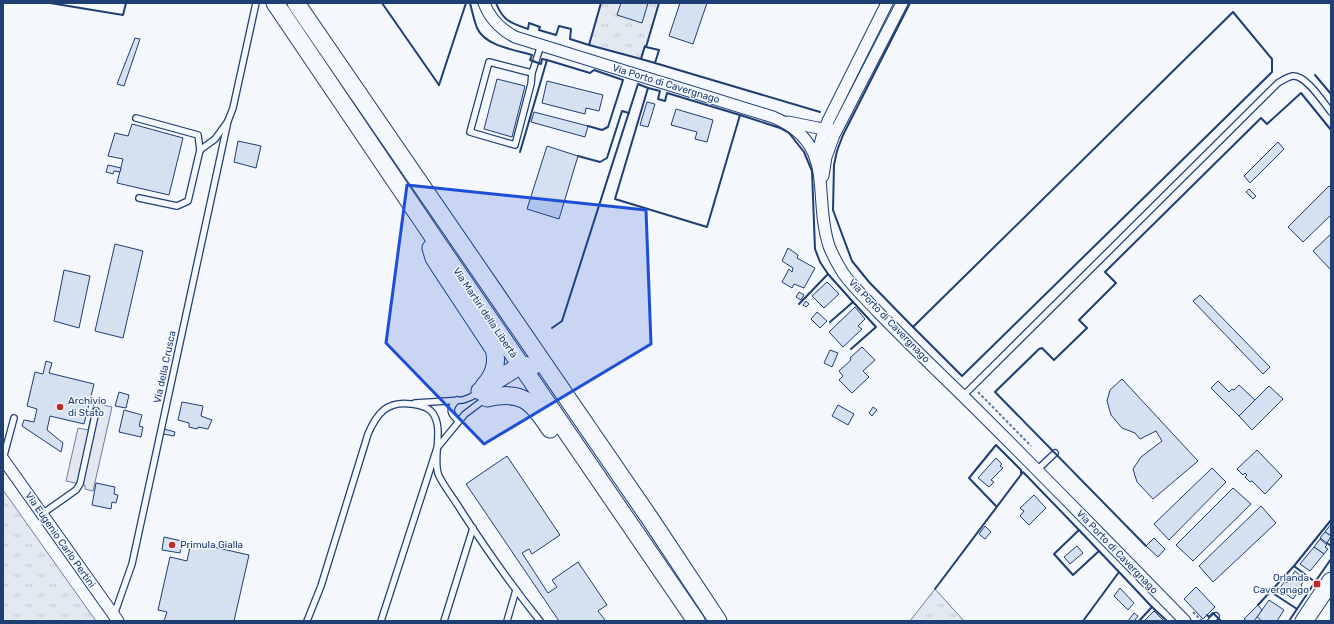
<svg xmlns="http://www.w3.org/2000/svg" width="1334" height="624" viewBox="0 0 1334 624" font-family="Rubik,sans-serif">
	<defs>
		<pattern id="grass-tufts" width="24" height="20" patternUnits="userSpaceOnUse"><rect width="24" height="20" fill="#e3e9f0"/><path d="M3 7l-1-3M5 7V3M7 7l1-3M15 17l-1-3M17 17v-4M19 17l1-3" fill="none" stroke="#c2c9d1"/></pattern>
	</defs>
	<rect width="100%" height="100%" fill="#f4f7fb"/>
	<!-- grass -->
	<g fill="url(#grass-tufts)" stroke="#687fa3">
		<polygon points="601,3 659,3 646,47 644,47 641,59 589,45"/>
		<polygon points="3,490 96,621 3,621"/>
		<polygon points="935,589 964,621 910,621"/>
	</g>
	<!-- parking -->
	<g fill="#e3e8f0" stroke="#687fa3">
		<polygon points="890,3 898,3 846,106 841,97"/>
		<polygon points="94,403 112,407 93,491 85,489 85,485 66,481 78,428 88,430"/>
	</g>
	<!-- building -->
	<g fill="#d5e0f0" stroke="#1d3f73">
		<polygon points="621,3 648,3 642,23 617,15"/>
		<polygon points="680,3 707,3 693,44 669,36"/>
		<polygon points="135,38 140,39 124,86 117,84"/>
		<polygon points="497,79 525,86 512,137 484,129"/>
		<polygon points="547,81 603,95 599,111 586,108 585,114 542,103"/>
		<polygon points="647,102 655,104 648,127 640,125"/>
		<polygon points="676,109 713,120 707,142 695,139 697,132 671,125"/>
		<polygon points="534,112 588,126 585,137 531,122"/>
		<polygon points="132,124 183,138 169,195 117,183 123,159 108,156 115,133 128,136"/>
		<polygon points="238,141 261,146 256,168 234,162"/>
		<polygon points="1278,142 1284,149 1250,183 1244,176"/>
		<polygon points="547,146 578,156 559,219 527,209"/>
		<polygon points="108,165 121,168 120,172 114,171 113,174 106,172"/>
		<polygon points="1329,186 1331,188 1331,215 1303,242 1288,227"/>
		<polygon points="1249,189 1256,196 1253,199 1246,192"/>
		<polygon points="1331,234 1331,270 1313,251"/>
		<polygon points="115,244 143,251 123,338 95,331"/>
		<polygon points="788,248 798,255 797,258 815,268 804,288 794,284 792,288 782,282 789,269 792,272 793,268 782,261"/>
		<polygon points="64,270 90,276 79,328 54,321"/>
		<polygon points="827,282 839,294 824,308 812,296"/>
		<polygon points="799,292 804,295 801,300 796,297"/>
		<polygon points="1200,295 1270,367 1263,374 1193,301"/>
		<polygon points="806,301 809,304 806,307 803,305"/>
		<polygon points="855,307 865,319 858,326 862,329 843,347 829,332"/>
		<polygon points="817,312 827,321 820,328 811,319"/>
		<polygon points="862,347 875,360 863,371 869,377 852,393 839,380 843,376 839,371 851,360 850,358"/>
		<polygon points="830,350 838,353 832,367 824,363"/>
		<polygon points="46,361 52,363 49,373 94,384 84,424 50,416 47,430 63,443 61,452 22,426 24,420 34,422 37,409 27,406 35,372 43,374"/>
		<polygon points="1122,379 1198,461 1153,499 1137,482 1133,469 1141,457 1162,441 1156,431 1140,439 1135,433 1122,428 1111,415 1107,401 1110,390"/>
		<polygon points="1218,381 1229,392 1232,389 1234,390 1239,385 1255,400 1239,416 1211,388"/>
		<polygon points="1269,386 1283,399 1252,430 1239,416"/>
		<polygon points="119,392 129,395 126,408 115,406"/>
		<polygon points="182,402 203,406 201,416 212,420 208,429 198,427 197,429 189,427 189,423 178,420"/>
		<polygon points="838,405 854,414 848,425 832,416"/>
		<polygon points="873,407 877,410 872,416 869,413"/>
		<polygon points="124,410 142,415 139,426 143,427 141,437 119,432"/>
		<polygon points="164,429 175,432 174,436 163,434"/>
		<polygon points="1257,450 1282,476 1265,494 1252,481 1250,482 1245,477 1247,475 1245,473 1243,475 1237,469"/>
		<polygon points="507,456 560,535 532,554 529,549 522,553 548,593 557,587 552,580 578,562 607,605 598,611 605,620 603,621 559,621 466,484"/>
		<polygon points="996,458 1002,464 1000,466 1003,468 991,480 994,482 989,487 978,478"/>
		<polygon points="1212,468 1226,482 1169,540 1154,524"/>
		<polygon points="96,483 115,487 114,494 118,495 116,503 112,502 111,509 92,505"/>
		<polygon points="1233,488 1251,504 1193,561 1176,545"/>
		<polygon points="1034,495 1046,508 1029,525 1020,516 1024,511 1020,508"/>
		<polygon points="1261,506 1276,523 1213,582 1199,566"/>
		<polygon points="1331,524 1331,536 1325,532"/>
		<polygon points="985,526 991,532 985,539 979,534"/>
		<polygon points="1325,532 1331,536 1327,543 1320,538"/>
		<polygon points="164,537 182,541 180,553 162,550"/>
		<polygon points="1154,538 1165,549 1158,557 1146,546"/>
		<polygon points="1320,539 1327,545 1325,547 1328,549 1324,554 1314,547"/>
		<polygon points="191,542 249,555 234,621 164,621 167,612 158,610 170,557 187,561"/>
		<polygon points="1077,546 1083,553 1070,564 1064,557"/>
		<polygon points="1314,547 1324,554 1310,571 1300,564"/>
		<polygon points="1295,571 1305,579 1301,585 1302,586 1293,599 1279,589 1285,581 1287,583"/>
		<polygon points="1196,587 1215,607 1203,619 1184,599"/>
		<polygon points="1120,588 1134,603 1128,610 1114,596"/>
		<polygon points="1269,600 1284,610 1277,621 1262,621 1257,617"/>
		<polygon points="1258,605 1262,610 1254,621 1247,621 1244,619"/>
		<polygon points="1154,611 1164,621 1144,621"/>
		<polygon points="1134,613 1138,616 1134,621 1128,621"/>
	</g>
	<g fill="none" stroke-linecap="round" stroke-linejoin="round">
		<defs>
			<g id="service">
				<polyline points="532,73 489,62 470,132 515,145 531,84 532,73 541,45"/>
				<polyline points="136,118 198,135 200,150"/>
				<polyline points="139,198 177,206 188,201 200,150 215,139 228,121 233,108 256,3"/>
				<path d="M963,396L1278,83C1283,80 1287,77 1293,76C1306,75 1323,102 1331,112"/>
				<path d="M457,400C448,409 450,414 459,421"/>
				<polyline points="415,403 463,400 471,397 478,392"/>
				<polyline points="3,459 14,418"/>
				<polyline points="1037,470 1055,453"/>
				<polyline points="42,514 76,490 80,484 96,411"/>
				<polyline points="114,615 132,564 228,121"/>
				<path d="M307,621L321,586L368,434C377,413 387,401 411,404C418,405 426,406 431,411C446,427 431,459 439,476C445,488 455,500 462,512C486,549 512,586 540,621"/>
				<polyline points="381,621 437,448 465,414 485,399"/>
				<polyline points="444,621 473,528"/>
				<polyline points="507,621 516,590"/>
				<polyline points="1211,621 1216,616"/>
			</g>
			<g id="minor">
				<path d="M484,3C490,19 500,29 515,37L773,117C838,144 812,195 829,246C833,256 838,265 843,273C853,287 866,299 877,311C905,340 934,368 963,396C1038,470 1111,545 1185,621"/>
				<polyline points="788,122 818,128 830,129"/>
				<polyline points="816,160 823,133 828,121 887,3"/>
				<polyline points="823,176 826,157 834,135 902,3"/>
				<polyline points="3,459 118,621"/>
			</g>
			<g id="primary">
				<polyline points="275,3 438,244 696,621"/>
				<polyline points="296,3 651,520 718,621"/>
				<path d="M431,248L434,258L441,269L494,349C498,362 494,376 484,386"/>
				<polyline points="480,391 519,366 524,365 532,367"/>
				<path d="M487,398C522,390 532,401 550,429"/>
				<polyline points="1304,621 1331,581"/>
			</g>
		</defs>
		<!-- service casing -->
		<use href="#service" stroke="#1d3f73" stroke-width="8"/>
		<!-- minor casing -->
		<use href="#minor" stroke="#1d3f73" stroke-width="13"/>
		<!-- primary casing -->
		<use href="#primary" stroke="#1d3f73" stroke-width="19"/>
		<!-- path -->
		<g stroke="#5e769c" stroke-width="2" stroke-dasharray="3 2" stroke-linecap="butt">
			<polyline points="978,392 1031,446"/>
			<polyline points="1193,612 1202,621"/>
		</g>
		<!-- service -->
		<use href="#service" stroke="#f4f7fb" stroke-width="5.5"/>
		<!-- minor -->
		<use href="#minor" stroke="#f4f7fb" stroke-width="11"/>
		<!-- primary -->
		<use href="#primary" stroke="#f4f7fb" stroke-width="17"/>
		<!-- wall -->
		<g stroke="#1d3f73" stroke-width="2">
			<polyline points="50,3 123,15 126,3"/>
			<polyline points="382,3 439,85"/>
			<path d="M470,3C472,11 474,20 477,28C485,46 515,50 532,55L530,60L541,64L542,59L547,60"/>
			<path d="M496,3C503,21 511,23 528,29L529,23L540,27L539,30L556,35L559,26L571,29L570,39L589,45L601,3"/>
			<polyline points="659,3 646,47 659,50 655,63 820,112"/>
			<polyline points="910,3 843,135 837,151 834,165 833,210 852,261 869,282 913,327"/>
			<polygon points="1233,12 1272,59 1272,72 962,376 913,327"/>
			<polyline points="589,45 641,59"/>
			<polyline points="646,47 645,46 641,59 655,63"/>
			<polyline points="1315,75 1331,94"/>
			<polyline points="439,85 466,3"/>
			<polygon points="648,88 660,91 658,99 665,101 667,93 740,115 707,227 615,199"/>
			<polyline points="740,115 780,128 789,133 804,152 812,171 815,249 820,262 828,274"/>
			<polyline points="520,152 547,60 590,73 594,70 623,80 608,127 602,130 588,126"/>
			<polyline points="578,156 600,162 607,158 622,111 629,113"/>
			<polyline points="799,304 828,274 853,302"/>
			<polyline points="830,322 853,302 876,327 851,349"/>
			<polyline points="552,328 562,321 638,84 648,88"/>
			<polyline points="996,506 969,478 996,445 1021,470 1021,473"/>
			<polygon points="1079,530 1099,551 1073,575 1054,554"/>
			<polyline points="1327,543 1331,546"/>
			<polyline points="1146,546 995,392 1039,349 1042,348 1054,360 1087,328 1079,320 1116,283 1105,272 1261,118 1267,124 1301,93 1331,130"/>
			<polyline points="1099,551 1119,572"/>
			<polyline points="1294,566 1315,582 1331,559"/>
			<polyline points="935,589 1023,472 1079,530"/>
			<polyline points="1271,592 1297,609 1315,582"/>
			<polyline points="1258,605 1294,566 1331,520"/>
			<polyline points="1207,615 1209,617 1213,613 1221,621"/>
			<polyline points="1083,621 1119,572 1152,607"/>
			<polyline points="1139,621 1152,607 1167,621"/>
			<polyline points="1289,621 1297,609"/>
		</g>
	</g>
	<!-- marked area -->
	<path fill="#1d4ed8" fill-opacity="0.2" stroke="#1d4ed8" stroke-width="3" stroke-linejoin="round" d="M407,185L646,210L651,344L484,444L386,343Z"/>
	<!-- markers -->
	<g fill="#c62828" stroke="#f4f7fb" stroke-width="1.5">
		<circle cx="60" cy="407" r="4"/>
		<circle cx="172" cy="545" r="4"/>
		<rect x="1313" y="580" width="8" height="8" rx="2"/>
	</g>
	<g text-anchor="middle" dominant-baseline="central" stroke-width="3" stroke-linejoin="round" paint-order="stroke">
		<!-- street labels -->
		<g font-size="10" fill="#1d3f73" stroke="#f4f7fb">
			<text transform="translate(666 84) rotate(17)">Via Porto di Cavergnago</text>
			<text transform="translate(485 313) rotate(56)">Via Martiri della Libertà</text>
			<text transform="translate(889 321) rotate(46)">Via Porto di Cavergnago</text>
			<text transform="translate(165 367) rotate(-78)">Via della Crusca</text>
			<text transform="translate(60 540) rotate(55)">Via Eugenio Carlo Pertini</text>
			<text transform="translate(1117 552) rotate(46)">Via Porto di Cavergnago</text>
		</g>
		<!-- poi labels -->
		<g font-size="10" fill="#1d3f73" stroke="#f4f7fb" text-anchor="start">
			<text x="68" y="401">Archivio<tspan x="68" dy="12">di Stato</tspan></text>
			<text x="180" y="545">Primula Gialla</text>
			<text x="1309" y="578" text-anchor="end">Orlanda<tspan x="1309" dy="12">Cavergnago</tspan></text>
		</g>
	</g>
	<!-- border -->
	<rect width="1334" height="624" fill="none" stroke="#1d3f73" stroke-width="8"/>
</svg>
